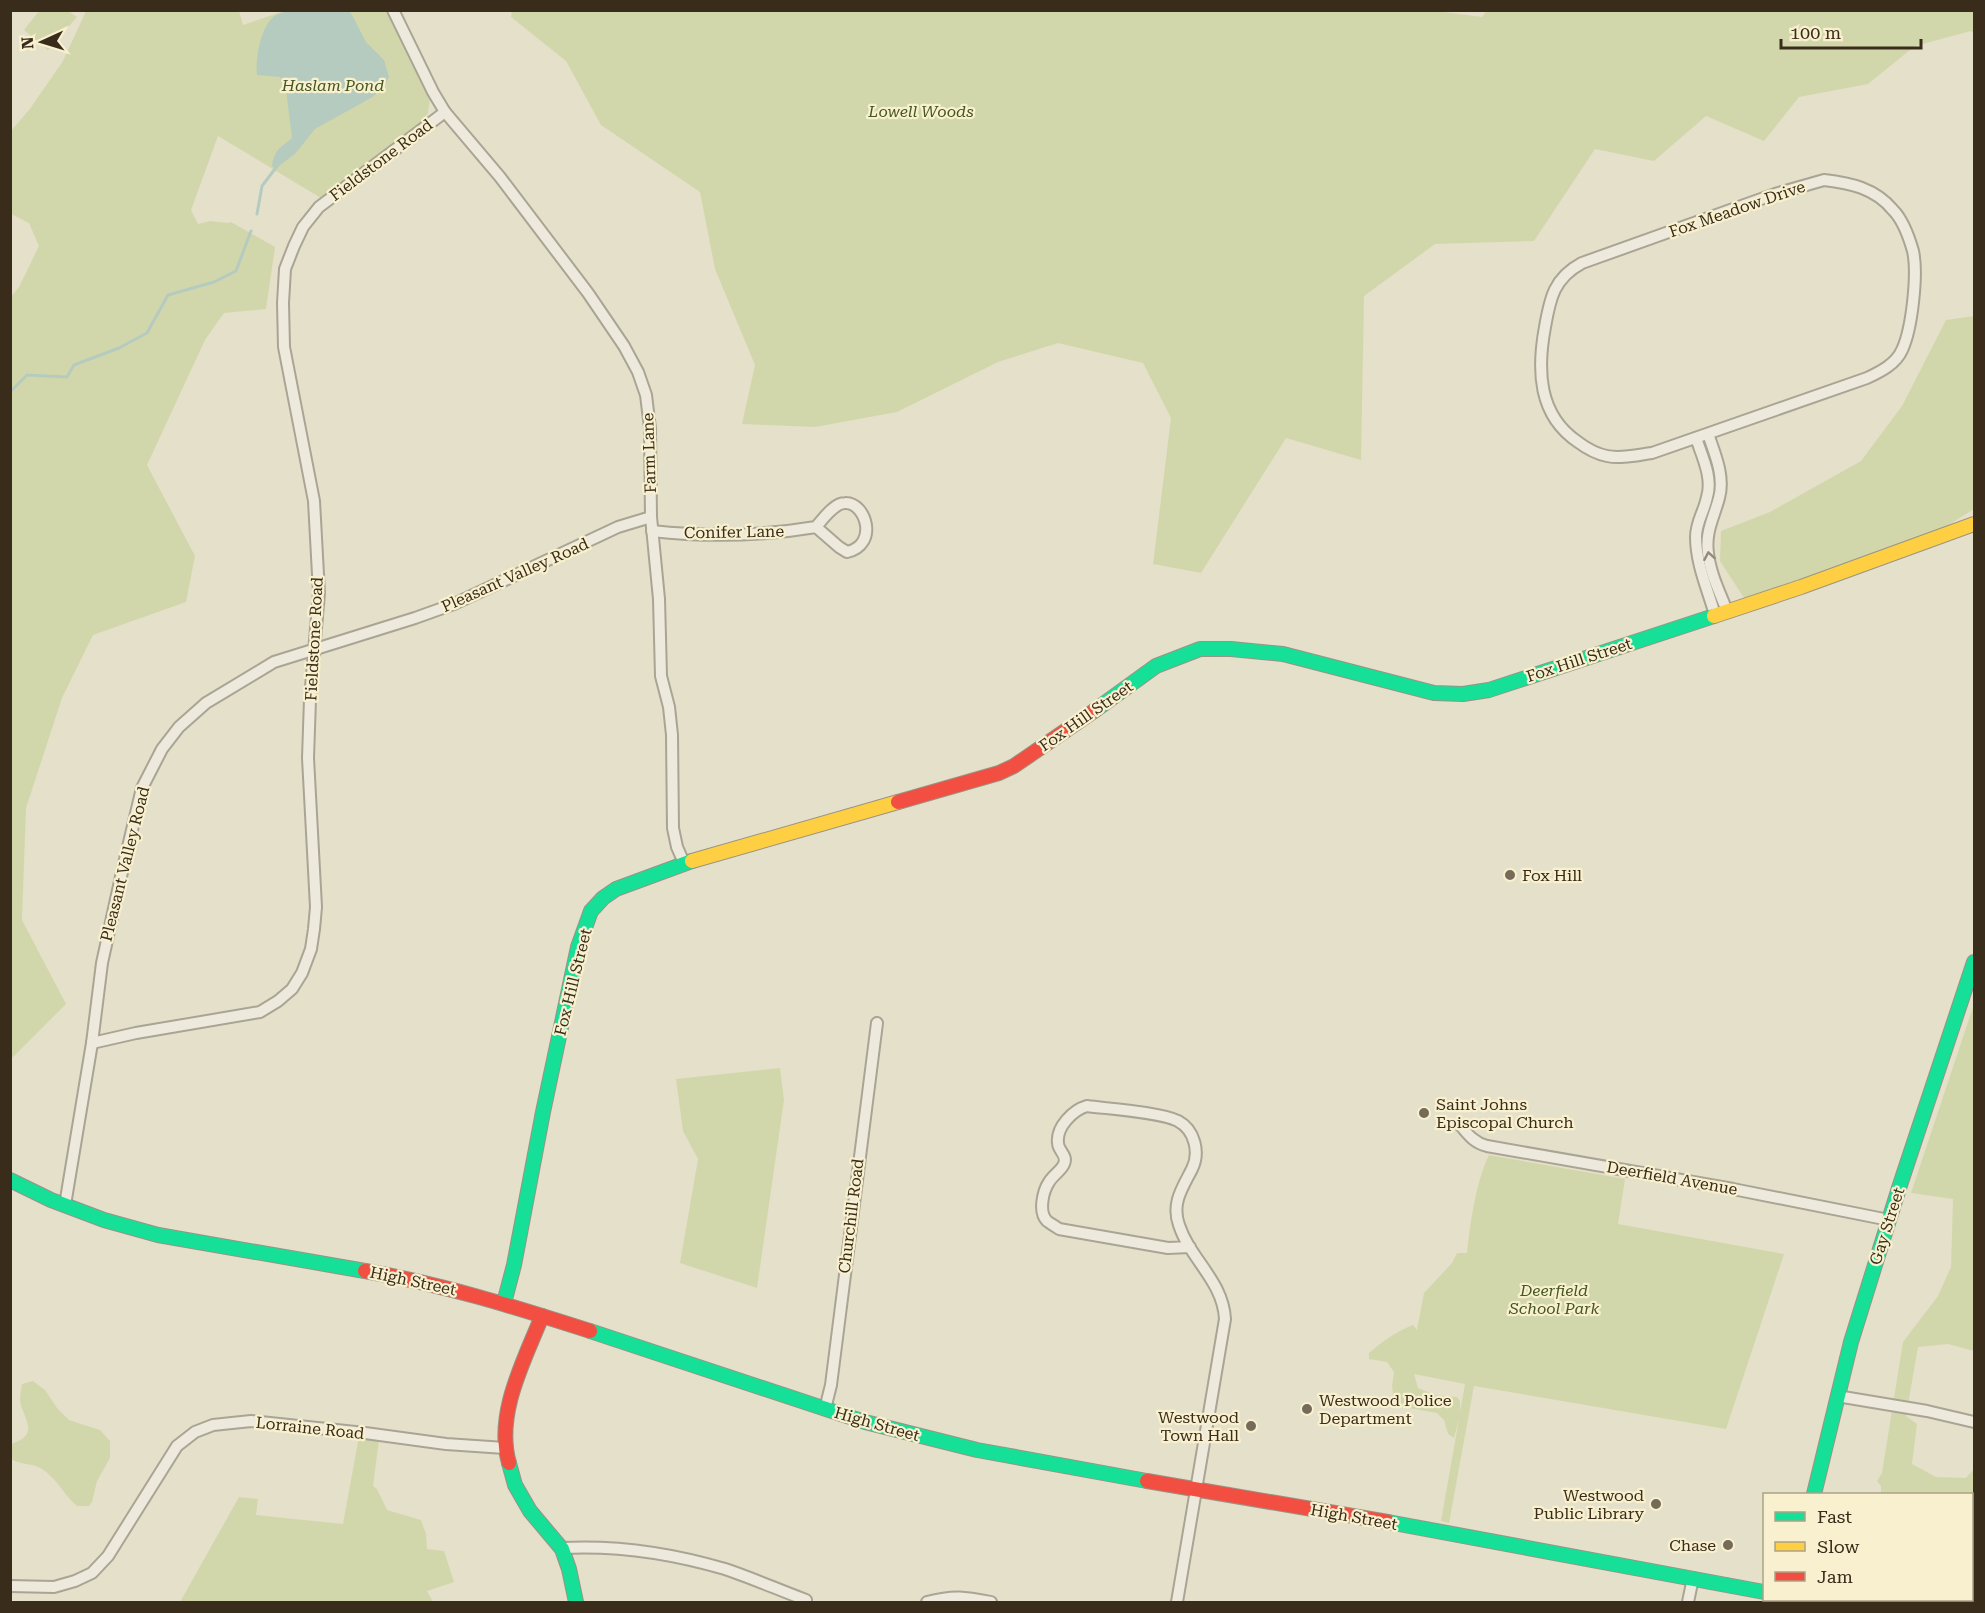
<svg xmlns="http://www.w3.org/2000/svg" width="1985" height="1613" viewBox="0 0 1985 1613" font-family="'Roboto Serif',serif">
	<rect width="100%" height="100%" fill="#e5e0ca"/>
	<!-- green -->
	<g fill="#d2d7ab" fill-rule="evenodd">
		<polygon points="512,10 1428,10 1482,17 1487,10 1974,10 1974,34 1971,31 1915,46 1868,84 1799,97 1764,141 1706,116 1654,161 1595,149 1534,241 1435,244 1364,296 1361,460 1286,438 1201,573 1153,564 1171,418 1143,363 1058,343 998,362 897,412 815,427 742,424 755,365 715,269 700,192 601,125 566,61 511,17"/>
		<polygon points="39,11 68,11 77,17 48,50 24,30"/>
		<polygon points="86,11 239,11 243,25 284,11 387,11 430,99 428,113 416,129 321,198 218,136 191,210 198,224 210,221 227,223 231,222 275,247 266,309 224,313 205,340 147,465 195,556 186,602 93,635 62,698 26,808 22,920 66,1004 11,1059 10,298 19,287 39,246 29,223 11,214 11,131 29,110 63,61"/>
		<polygon points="1974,316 1974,509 1934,534 1744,598 1720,561 1721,531 1770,512 1861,461 1902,406 1946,320"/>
		<polygon points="1974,1004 1974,1351 1948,1344 1918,1347 1906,1416 1917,1424 1912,1464 1936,1477 1966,1478 1974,1469 1974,1571 1972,1568 1972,1494 1881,1494 1881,1486 1877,1481 1882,1473 1903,1342 1938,1296 1951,1267 1953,1199 1911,1193"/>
		<polygon points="780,1068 784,1100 757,1288 680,1263 698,1159 683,1131 676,1079"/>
		<path d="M1489,1155L1625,1179L1618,1224L1784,1254L1726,1429L1474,1386L1449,1523L1441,1521L1459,1419L1454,1438L1448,1434L1444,1420L1437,1413L1409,1408L1394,1401L1392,1386L1394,1372L1387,1362L1369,1359V1353C1383,1341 1395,1332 1413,1325L1417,1330L1424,1293L1452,1263L1457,1253H1467C1470,1224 1476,1181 1489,1155ZM1414,1374L1465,1384L1460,1412V1401L1457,1397L1435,1395L1418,1388Z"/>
		<path d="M33,1381L45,1390L57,1408L69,1420L100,1430L110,1441V1458L97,1481L92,1502L89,1506H77C65,1496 58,1481 45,1471C34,1462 22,1466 11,1459V1444C43,1434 21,1417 20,1399C20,1395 21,1389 22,1384Z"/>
		<polygon points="359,1436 379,1440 373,1486 377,1489 387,1510 421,1520 426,1534 427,1549 444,1551 454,1582 427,1591 433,1602 180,1602 239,1497 258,1499 256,1515 343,1524"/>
	</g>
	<!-- water -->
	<path fill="#b6cbc0" d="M291,10H346L351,13L366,42L384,60L389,77L384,87L371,98L315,129L295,154L275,169L272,166C274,150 280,148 292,138L286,90L280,77L257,75C255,58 261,24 276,15C280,13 286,12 291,10Z"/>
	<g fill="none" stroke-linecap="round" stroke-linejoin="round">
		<!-- stream -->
		<g stroke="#b6cbc0" stroke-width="3">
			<polyline points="257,214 262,186 278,165"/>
			<polyline points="10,392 27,375 67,377 74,365 119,348 147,333 168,295 214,282 236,271 251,231"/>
		</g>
		<defs>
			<g id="street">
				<polyline points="393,10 433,92 445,112 500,177 588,293 624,346 638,372 646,395 650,428 651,517 659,599 661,676 669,707 672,735 673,828 677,847 684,863"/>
				<path d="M1824,180C1850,183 1875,188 1893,210C1903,220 1909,237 1913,251C1918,274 1912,329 1902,350C1896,364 1880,372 1867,378L1652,453C1637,455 1621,459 1607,456C1597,454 1586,448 1578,442C1538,415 1537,370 1545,327C1550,298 1554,278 1582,263L1775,194Z"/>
				<path d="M1708,434C1715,454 1725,477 1719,498C1714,517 1705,532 1708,553C1710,573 1720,593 1727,611"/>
				<path d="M1696,438C1702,456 1713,478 1707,497C1704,512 1696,522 1696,537C1696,564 1708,590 1715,615"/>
				<path d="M652,531C706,537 762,536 816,527L839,547L847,552C879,545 866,502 845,503C834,503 823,519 816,527"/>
				<polyline points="92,1043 136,1033 260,1012 278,1001 292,989 302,973 311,949 314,929 316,907 308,758 310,699 319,593 314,501 284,347 283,303 285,269 294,246 303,227 319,207 445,112"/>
				<path d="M1461,1126C1469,1136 1475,1143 1487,1146L1733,1189L1889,1220"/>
				<polyline points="65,1205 92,1043 102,963 122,872 142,788 162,749 179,727 206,703 274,662 415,618 454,604 618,527 651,517"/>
				<polyline points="1837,1396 1927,1411 1974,1422"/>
				<polyline points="825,1409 831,1385 877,1023"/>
				<path d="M561,1548C617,1545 671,1553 725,1569C752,1578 779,1590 806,1600"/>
				<polyline points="10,1586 54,1587 75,1581 92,1573 108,1556 177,1446 195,1432 213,1425 251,1421 365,1433 446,1444 505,1448"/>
				<path d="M927,1602C954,1595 965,1597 991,1602"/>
				<path d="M1177,1602L1225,1319C1223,1281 1190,1259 1179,1225C1171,1203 1183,1187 1192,1169C1200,1153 1195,1130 1178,1121C1159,1112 1110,1109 1087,1106C1073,1110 1056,1127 1058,1143C1058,1151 1068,1155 1064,1164C1061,1171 1053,1175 1049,1182C1043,1191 1038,1212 1047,1221C1051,1224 1055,1226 1059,1229L1168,1248L1190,1247"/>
				<polyline points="1688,1602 1693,1578"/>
			</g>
			<g id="fast">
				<polyline points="1094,711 1156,666 1200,649 1231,649 1283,654 1434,693 1463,694 1489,690 1714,616"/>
				<polyline points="10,1180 51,1200 104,1220 158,1235 365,1271"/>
				<polyline points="504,1303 514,1265 543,1112 578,947 591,911 603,898 616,889 692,861"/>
				<polyline points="590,1331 865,1422 977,1450 1147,1481"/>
				<polyline points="509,1463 515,1485 530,1511 562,1549 569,1569 576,1602"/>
				<polyline points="1814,1494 1851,1342 1899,1188 1974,962"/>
				<polyline points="1388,1522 1764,1592"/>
				<polyline points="1804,1600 1820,1602"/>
			</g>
			<g id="slow">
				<polyline points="1714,616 1801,587 1974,524"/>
				<polyline points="692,861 898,802"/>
			</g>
			<g id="jam">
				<polyline points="898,802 999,773 1014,766 1094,711"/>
				<path d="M365,1271C442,1284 515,1307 590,1331"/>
				<path d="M509,1463C495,1414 524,1361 542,1316"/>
				<polyline points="1147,1481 1388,1522"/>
			</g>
		</defs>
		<!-- street casing -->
		<use href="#street" stroke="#aaa494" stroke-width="14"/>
		<!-- fast casing -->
		<use href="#fast" stroke="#999384" stroke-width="16"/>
		<!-- slow casing -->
		<use href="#slow" stroke="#999384" stroke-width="16"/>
		<!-- jam casing -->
		<use href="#jam" stroke="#999384" stroke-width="16"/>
		<!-- street -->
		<use href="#street" stroke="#ede9dc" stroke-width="10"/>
		<!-- fast -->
		<use href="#fast" stroke="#16e098" stroke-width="14"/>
		<!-- slow -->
		<use href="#slow" stroke="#ffcf43" stroke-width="14"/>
		<!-- jam -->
		<use href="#jam" stroke="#f24e42" stroke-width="14"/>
	</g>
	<!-- one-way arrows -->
	<defs><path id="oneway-chevron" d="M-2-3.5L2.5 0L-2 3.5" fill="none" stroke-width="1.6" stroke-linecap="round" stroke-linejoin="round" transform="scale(1.5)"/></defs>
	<use stroke="#938a7c" href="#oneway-chevron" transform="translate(1709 556) rotate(-100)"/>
	<!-- markers -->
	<g fill="#756b58" stroke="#f8f0ce" stroke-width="2">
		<circle cx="1510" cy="875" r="6"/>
		<circle cx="1424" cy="1113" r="6"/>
		<circle cx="1307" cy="1409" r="6"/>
		<circle cx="1251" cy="1426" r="6"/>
		<circle cx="1656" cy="1504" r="6"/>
		<circle cx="1728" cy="1545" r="6"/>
	</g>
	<g text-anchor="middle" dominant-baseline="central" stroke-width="4.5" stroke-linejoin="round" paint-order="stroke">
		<!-- park labels -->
		<g font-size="16" font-style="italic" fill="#445720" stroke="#f8f0ce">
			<text x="333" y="85">Haslam Pond</text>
			<text x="921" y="111">Lowell Woods</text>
			<text x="1554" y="1290">Deerfield<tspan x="1554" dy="18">School Park</tspan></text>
		</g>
		<!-- street labels -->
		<g font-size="16" fill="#392c1b" stroke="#f8f0ce">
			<text transform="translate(381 160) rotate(-37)">Fieldstone Road</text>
			<text transform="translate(1737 209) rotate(-19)">Fox Meadow Drive</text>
			<text transform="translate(649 453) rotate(-92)">Farm Lane</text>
			<text transform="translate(734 532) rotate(-1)">Conifer Lane</text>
			<text transform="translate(515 575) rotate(-24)">Pleasant Valley Road</text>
			<text transform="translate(314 639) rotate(-87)">Fieldstone Road</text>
			<text transform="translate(1579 660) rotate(-18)">Fox Hill Street</text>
			<text transform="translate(1086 716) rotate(-35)">Fox Hill Street</text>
			<text transform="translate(125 864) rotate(-76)">Pleasant Valley Road</text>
			<text transform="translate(573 982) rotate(-76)">Fox Hill Street</text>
			<text transform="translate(1672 1178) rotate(10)">Deerfield Avenue</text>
			<text transform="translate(851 1216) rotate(-83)">Churchill Road</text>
			<text transform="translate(1887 1226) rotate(-72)">Gay Street</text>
			<text transform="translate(413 1281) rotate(12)">High Street</text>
			<text transform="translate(877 1424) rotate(16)">High Street</text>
			<text transform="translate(310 1428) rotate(6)">Lorraine Road</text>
			<text transform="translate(1354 1517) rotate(10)">High Street</text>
		</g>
		<!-- poi labels -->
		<g font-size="16" fill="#392c1b" stroke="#f8f0ce" text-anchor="start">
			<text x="1522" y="875">Fox Hill</text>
			<text x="1436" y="1104">Saint Johns<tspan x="1436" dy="18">Episcopal Church</tspan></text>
			<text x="1319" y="1400">Westwood Police<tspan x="1319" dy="18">Department</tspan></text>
			<text x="1239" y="1417" text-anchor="end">Westwood<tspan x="1239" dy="18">Town Hall</tspan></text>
			<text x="1644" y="1495" text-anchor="end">Westwood<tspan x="1644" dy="18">Public Library</tspan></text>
			<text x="1716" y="1545" text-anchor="end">Chase</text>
		</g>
	</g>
	<!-- border -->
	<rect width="1985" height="1613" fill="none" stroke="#392c1b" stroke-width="24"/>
	<!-- legend -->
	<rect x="1763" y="1493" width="210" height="108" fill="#f8f0ce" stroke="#aca286" stroke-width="1.5"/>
	<rect x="1775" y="1512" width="30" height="9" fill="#16e098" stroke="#aca286" stroke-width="1.5"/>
	<text x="1817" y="1523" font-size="18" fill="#392c1b">Fast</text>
	<rect x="1775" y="1542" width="30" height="9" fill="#ffcf43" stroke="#aca286" stroke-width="1.5"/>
	<text x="1817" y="1553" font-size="18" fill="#392c1b">Slow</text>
	<rect x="1775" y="1572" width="30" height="9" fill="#f24e42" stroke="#aca286" stroke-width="1.5"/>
	<text x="1817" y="1583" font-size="18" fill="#392c1b">Jam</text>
	<!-- north arrow -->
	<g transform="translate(42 42) rotate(266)" stroke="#f8f0ce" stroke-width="4.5" paint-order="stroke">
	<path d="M0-4.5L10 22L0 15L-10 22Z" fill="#392c1b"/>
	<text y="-9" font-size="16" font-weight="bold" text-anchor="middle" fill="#392c1b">N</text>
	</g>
	<!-- scale -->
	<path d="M1781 39v9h140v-9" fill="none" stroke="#392c1b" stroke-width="3"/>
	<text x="1790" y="39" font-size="18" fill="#392c1b" stroke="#f8f0ce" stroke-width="4.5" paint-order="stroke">100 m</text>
</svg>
